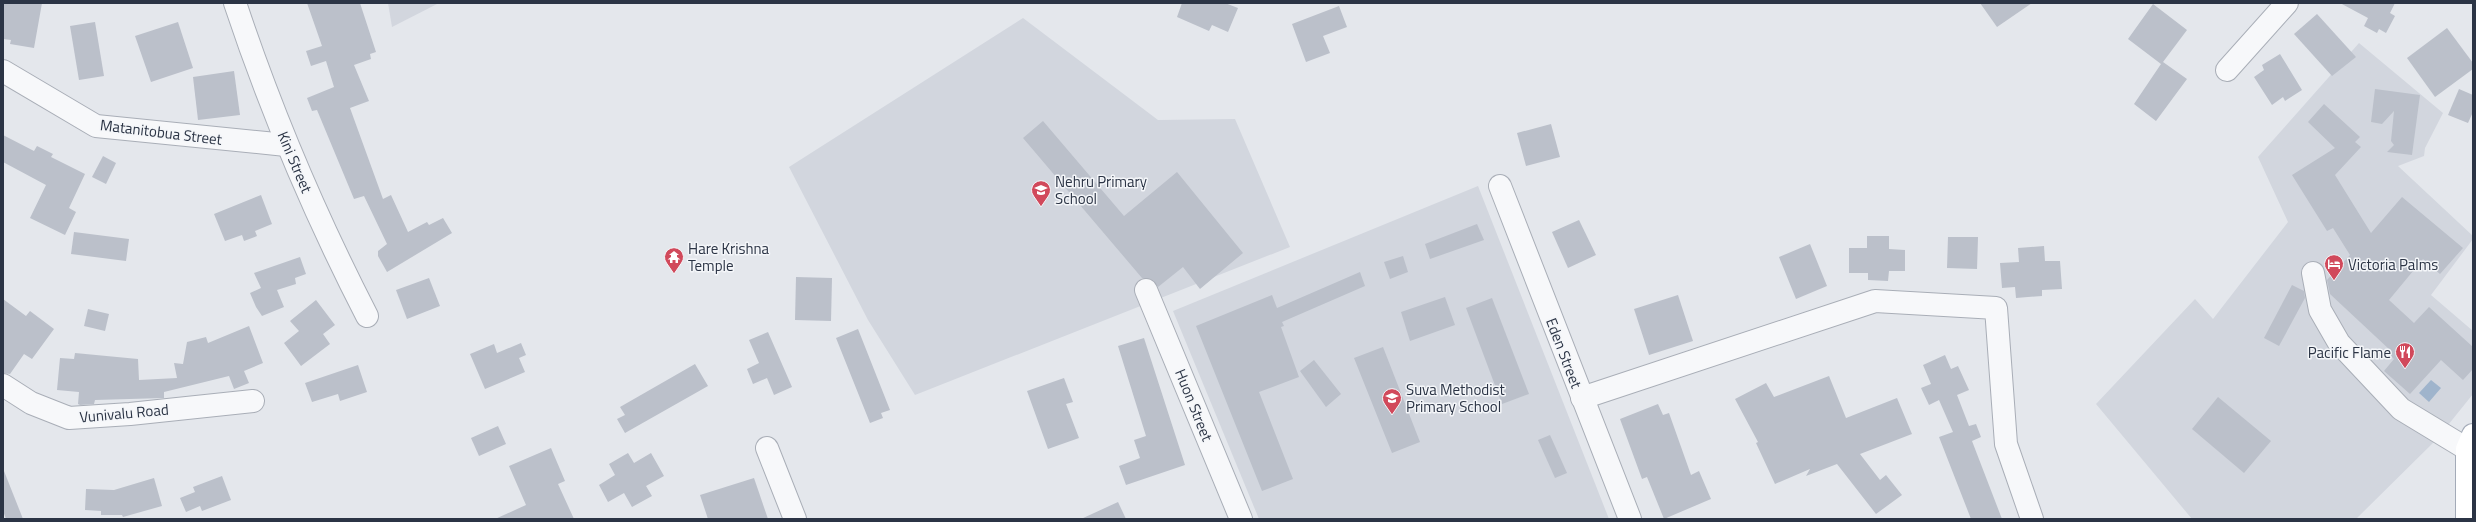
<svg xmlns="http://www.w3.org/2000/svg" width="2476" height="522" viewBox="0 0 2476 522" font-family="'Titillium Web',sans-serif">
	<rect width="100%" height="100%" fill="#e4e7ec"/>
	<!-- built -->
	<g fill="#d2d6de">
		<polygon points="388,3 439,3 392,27"/>
		<polygon points="1023,18 1158,120 1235,119 1290,247 915,395 868,320 789,167"/>
		<polygon points="2359,43 2443,113 2425,148 2424,156 2398,166 2473,236 2473,239 2431,295 2473,331 2473,394 2436,440 2356,519 2192,519 2096,404 2195,299 2213,319 2288,222 2258,157"/>
		<polygon points="1478,186 1609,519 1259,519 1173,311"/>
	</g>
	<!-- water -->
	<polygon fill="#9fb4cc" points="2431,380 2441,388 2429,402 2419,393"/>
	<!-- building -->
	<g fill="#bbc0ca">
		<polygon points="3,3 42,3 34,48 10,44 11,40 3,39"/>
		<polygon points="307,3 360,3 376,52 370,54 371,59 354,65 369,101 350,108 383,199 391,195 408,232 427,222 429,225 443,218 452,233 387,272 378,256 378,251 387,244 364,196 354,199 317,110 312,111 307,98 334,87 326,61 311,66 306,51 322,46"/>
		<polygon points="1182,3 1225,3 1238,8 1228,32 1212,25 1209,31 1177,17"/>
		<polygon points="1980,3 2032,3 1997,27"/>
		<polygon points="2340,3 2395,3 2390,13 2395,16 2386,33 2379,29 2377,33 2364,26 2368,18"/>
		<polygon points="2153,4 2187,30 2163,62 2187,79 2156,121 2134,104 2161,64 2128,39"/>
		<polygon points="1339,6 1347,27 1323,36 1330,53 1306,62 1292,24"/>
		<polygon points="2317,14 2356,57 2332,76 2294,34"/>
		<polygon points="95,22 104,76 79,80 70,26"/>
		<polygon points="178,22 193,68 151,82 135,36"/>
		<polygon points="2447,28 2473,63 2473,69 2435,97 2407,58"/>
		<polygon points="2280,54 2302,90 2285,101 2283,97 2272,105 2254,77 2264,70 2262,65"/>
		<polygon points="234,71 240,115 198,120 193,77"/>
		<polygon points="2375,89 2420,95 2412,155 2387,152 2394,145 2391,141 2394,111 2382,124 2371,122"/>
		<polygon points="2459,89 2473,95 2473,112 2468,123 2448,115"/>
		<polygon points="2324,104 2360,137 2355,142 2361,147 2335,175 2371,233 2402,197 2463,248 2440,274 2423,259 2389,300 2414,323 2429,307 2473,347 2473,369 2463,380 2441,360 2410,394 2384,371 2394,359 2388,353 2390,350 2330,294 2327,280 2350,255 2333,228 2327,231 2292,175 2335,148 2308,122"/>
		<polygon points="1043,121 1124,216 1177,172 1243,253 1200,289 1183,267 1158,287 1153,280 1142,278 1023,138"/>
		<polygon points="1551,124 1560,157 1526,166 1517,133"/>
		<polygon points="3,135 34,151 37,146 53,154 51,157 85,174 69,208 76,212 65,235 30,218 46,185 3,162"/>
		<polygon points="103,156 116,163 106,184 92,177"/>
		<polygon points="261,195 272,224 255,231 257,236 244,241 242,235 225,241 214,214"/>
		<polygon points="1579,220 1596,255 1568,268 1552,232"/>
		<polygon points="1477,224 1484,240 1430,259 1425,244"/>
		<polygon points="74,232 129,239 126,261 71,254"/>
		<polygon points="1867,236 1889,236 1889,249 1905,250 1905,271 1889,271 1888,281 1868,280 1868,273 1849,273 1849,248 1867,248"/>
		<polygon points="1948,237 1978,237 1977,269 1947,268"/>
		<polygon points="1810,244 1827,286 1796,299 1779,257"/>
		<polygon points="2044,246 2045,261 2060,261 2062,289 2042,290 2042,296 2016,298 2015,287 2002,288 2000,263 2019,262 2018,248"/>
		<polygon points="1403,256 1408,272 1390,279 1384,262"/>
		<polygon points="300,257 306,274 295,278 296,284 277,290 284,307 262,316 256,307 250,293 261,288 254,273"/>
		<polygon points="1360,272 1365,286 1282,322 1284,326 1281,327 1299,377 1259,392 1293,479 1262,491 1196,326 1272,295 1277,308"/>
		<polygon points="796,277 832,278 831,321 795,320"/>
		<polygon points="429,278 440,306 407,319 396,290"/>
		<polygon points="2292,285 2304,291 2305,298 2279,346 2264,338"/>
		<polygon points="1678,295 1693,341 1649,355 1634,309"/>
		<polygon points="1445,297 1455,325 1410,341 1401,312"/>
		<polygon points="1492,298 1529,394 1502,404 1466,308"/>
		<polygon points="3,299 26,316 30,311 54,329 32,359 24,354 10,374 3,373"/>
		<polygon points="316,300 335,325 323,334 330,344 301,366 284,343 299,331 290,321"/>
		<polygon points="88,309 109,314 105,331 84,326"/>
		<polygon points="249,326 263,363 244,371 249,383 234,389 229,376 164,392 164,398 95,400 94,404 80,405 78,404 79,392 57,390 60,358 74,359 75,353 138,359 139,380 177,378 174,363 183,364 187,342 206,337 208,343"/>
		<polygon points="858,329 890,410 881,413 883,418 870,423 836,338"/>
		<polygon points="768,332 792,387 774,395 767,378 753,384 747,369 759,363 749,340"/>
		<polygon points="1144,338 1185,465 1126,485 1119,466 1140,458 1134,440 1146,436 1118,346"/>
		<polygon points="521,343 526,355 519,358 525,372 485,389 470,354 494,344 497,353"/>
		<polygon points="1383,347 1420,442 1392,453 1354,358"/>
		<polygon points="1945,355 1951,369 1958,366 1969,390 1957,395 1969,426 1976,424 1981,437 1972,441 2002,519 1971,519 1939,437 1953,432 1939,400 1929,405 1921,388 1931,384 1923,365"/>
		<polygon points="1314,360 1341,394 1326,407 1300,371"/>
		<polygon points="695,364 708,386 625,433 617,419 625,415 620,407"/>
		<polygon points="358,365 367,392 340,401 338,394 312,402 305,383"/>
		<polygon points="1829,376 1846,418 1897,398 1912,434 1860,454 1880,480 1886,475 1902,495 1876,514 1837,464 1806,476 1810,469 1775,484 1756,443 1758,442 1735,399 1766,383 1774,397"/>
		<polygon points="1064,378 1073,402 1066,404 1079,438 1048,449 1027,391"/>
		<polygon points="2218,397 2271,441 2244,473 2192,429"/>
		<polygon points="1658,404 1663,415 1669,413 1691,475 1699,471 1711,499 1664,519 1647,477 1642,479 1620,419"/>
		<polygon points="498,426 506,444 479,456 471,438"/>
		<polygon points="1550,435 1567,473 1555,478 1538,440"/>
		<polygon points="551,448 565,481 558,484 574,519 495,519 526,505 509,466"/>
		<polygon points="628,453 634,463 651,453 664,476 646,486 652,496 632,507 624,493 608,502 599,485 615,475 609,464"/>
		<polygon points="4,471 23,519 6,519 3,511"/>
		<polygon points="222,476 231,500 202,511 200,506 186,512 180,498 195,492 193,487"/>
		<polygon points="154,478 162,506 123,517 122,515 101,515 101,511 85,510 86,489 114,490"/>
		<polygon points="754,478 768,519 708,519 700,495"/>
		<polygon points="1118,502 1126,519 1081,519"/>
	</g>
	<g fill="none" stroke-linecap="round" stroke-linejoin="round">
		<defs>
			<g id="minor">
				<path d="M235,3C271,111 315,215 367,316"/>
				<polyline points="2227,70 2287,3"/>
				<polyline points="3,71 96,126 286,145"/>
				<polyline points="1500,186 1630,519"/>
				<polyline points="2313,273 2320,310 2339,343 2401,409 2467,449"/>
				<polyline points="1146,290 1241,519"/>
				<polyline points="3,385 31,403 69,418 130,414 253,401"/>
				<polyline points="1582,398 1875,301 1996,308 2006,444 2032,519"/>
				<polyline points="767,448 795,519"/>
			</g>
			<polyline id="major" points="2467,519 2467,449 2473,435"/>
		</defs>
		<!-- minor casing -->
		<use href="#minor" stroke="#a9aeb7" stroke-width="24"/>
		<!-- major casing -->
		<use href="#major" stroke="#a3abb8" stroke-width="24"/>
		<!-- minor -->
		<use href="#minor" stroke="#f7f8fa" stroke-width="22"/>
		<!-- major -->
		<use href="#major" stroke="#fff" stroke-width="22"/>
	</g>
	<!-- icons -->
	<defs>
		<symbol id="school-pin" viewBox="-11 -11 22 30"><path d="M0 17L-7.5 6A9.5 9.5 0 1 1 7.5 6Z" fill="#d1495b" stroke="#f4f6f9"/><path d="M0-5L7-2L0 1L-7-2ZM-4 1L0 2.5L4 1V4Q0 6-4 4Z" fill="#fff"/></symbol>
		<symbol id="temple-pin" viewBox="-11 -11 22 30"><path d="M0 17L-7.5 6A9.5 9.5 0 1 1 7.5 6Z" fill="#d1495b" stroke="#f4f6f9"/><path d="M0-6L5-2H3V0L6.5 2.5H4V6H1.5V3h-3V6H-4V2.5H-6.5L-3 0V-2H-5Z" fill="#fff"/></symbol>
		<symbol id="hotel-pin" viewBox="-11 -11 22 30"><path d="M0 17L-7.5 6A9.5 9.5 0 1 1 7.5 6Z" fill="#d1495b" stroke="#f4f6f9"/><path d="M-6-4.5h1.5V1H6V5H4.5V3h-9V5H-6ZM-4 0a1.8 1.8 0 1 1 3.6 0ZM.5 0V-2.5h3Q6-2.5 6 0Z" fill="#fff"/></symbol>
		<symbol id="restaurant-pin" viewBox="-11 -11 22 30"><path d="M0 17L-7.5 6A9.5 9.5 0 1 1 7.5 6Z" fill="#d1495b" stroke="#f4f6f9"/><path d="M-5-6h1v4h1v-4h1v4h1v-4h1v5L-1.5 .5V6h-2V.5L-5-1ZM5-6V6H3V1.5H1.5Q1.5-4 5-6Z" fill="#fff"/></symbol>
	</defs>
	<g fill-rule="evenodd">
		<use href="#school-pin" x="1030" y="179" width="22" height="30"/>
		<use href="#temple-pin" x="663" y="246" width="22" height="30"/>
		<use href="#hotel-pin" x="2323" y="253" width="22" height="30"/>
		<use href="#restaurant-pin" x="2394" y="341" width="22" height="30"/>
		<use href="#school-pin" x="1381" y="387" width="22" height="30"/>
	</g>
	<g text-anchor="middle" dominant-baseline="central" stroke-width="3" stroke-linejoin="round" paint-order="stroke">
		<!-- street labels -->
		<g font-size="15" fill="#2b3445" stroke="#f4f6f9">
			<text transform="translate(161 132) rotate(7)">Matanitobua Street</text>
			<text transform="translate(295 162) rotate(67)">Kini Street</text>
			<text transform="translate(1564 353) rotate(69)">Eden Street</text>
			<text transform="translate(1194 405) rotate(68)">Huon Street</text>
			<text transform="translate(124 413) rotate(-5)">Vunivalu Road</text>
		</g>
		<!-- poi labels -->
		<g font-size="15" fill="#2b3445" stroke="#f4f6f9" text-anchor="start">
			<text x="1055" y="181">Nehru Primary<tspan x="1055" dy="17">School</tspan></text>
			<text x="688" y="248">Hare Krishna<tspan x="688" dy="17">Temple</tspan></text>
			<text x="2348" y="264">Victoria Palms</text>
			<text x="2391" y="352" text-anchor="end">Pacific Flame</text>
			<text x="1406" y="389">Suva Methodist<tspan x="1406" dy="17">Primary School</tspan></text>
		</g>
	</g>
	<!-- border -->
	<rect width="2476" height="522" fill="none" stroke="#2b3445" stroke-width="8"/>
</svg>
